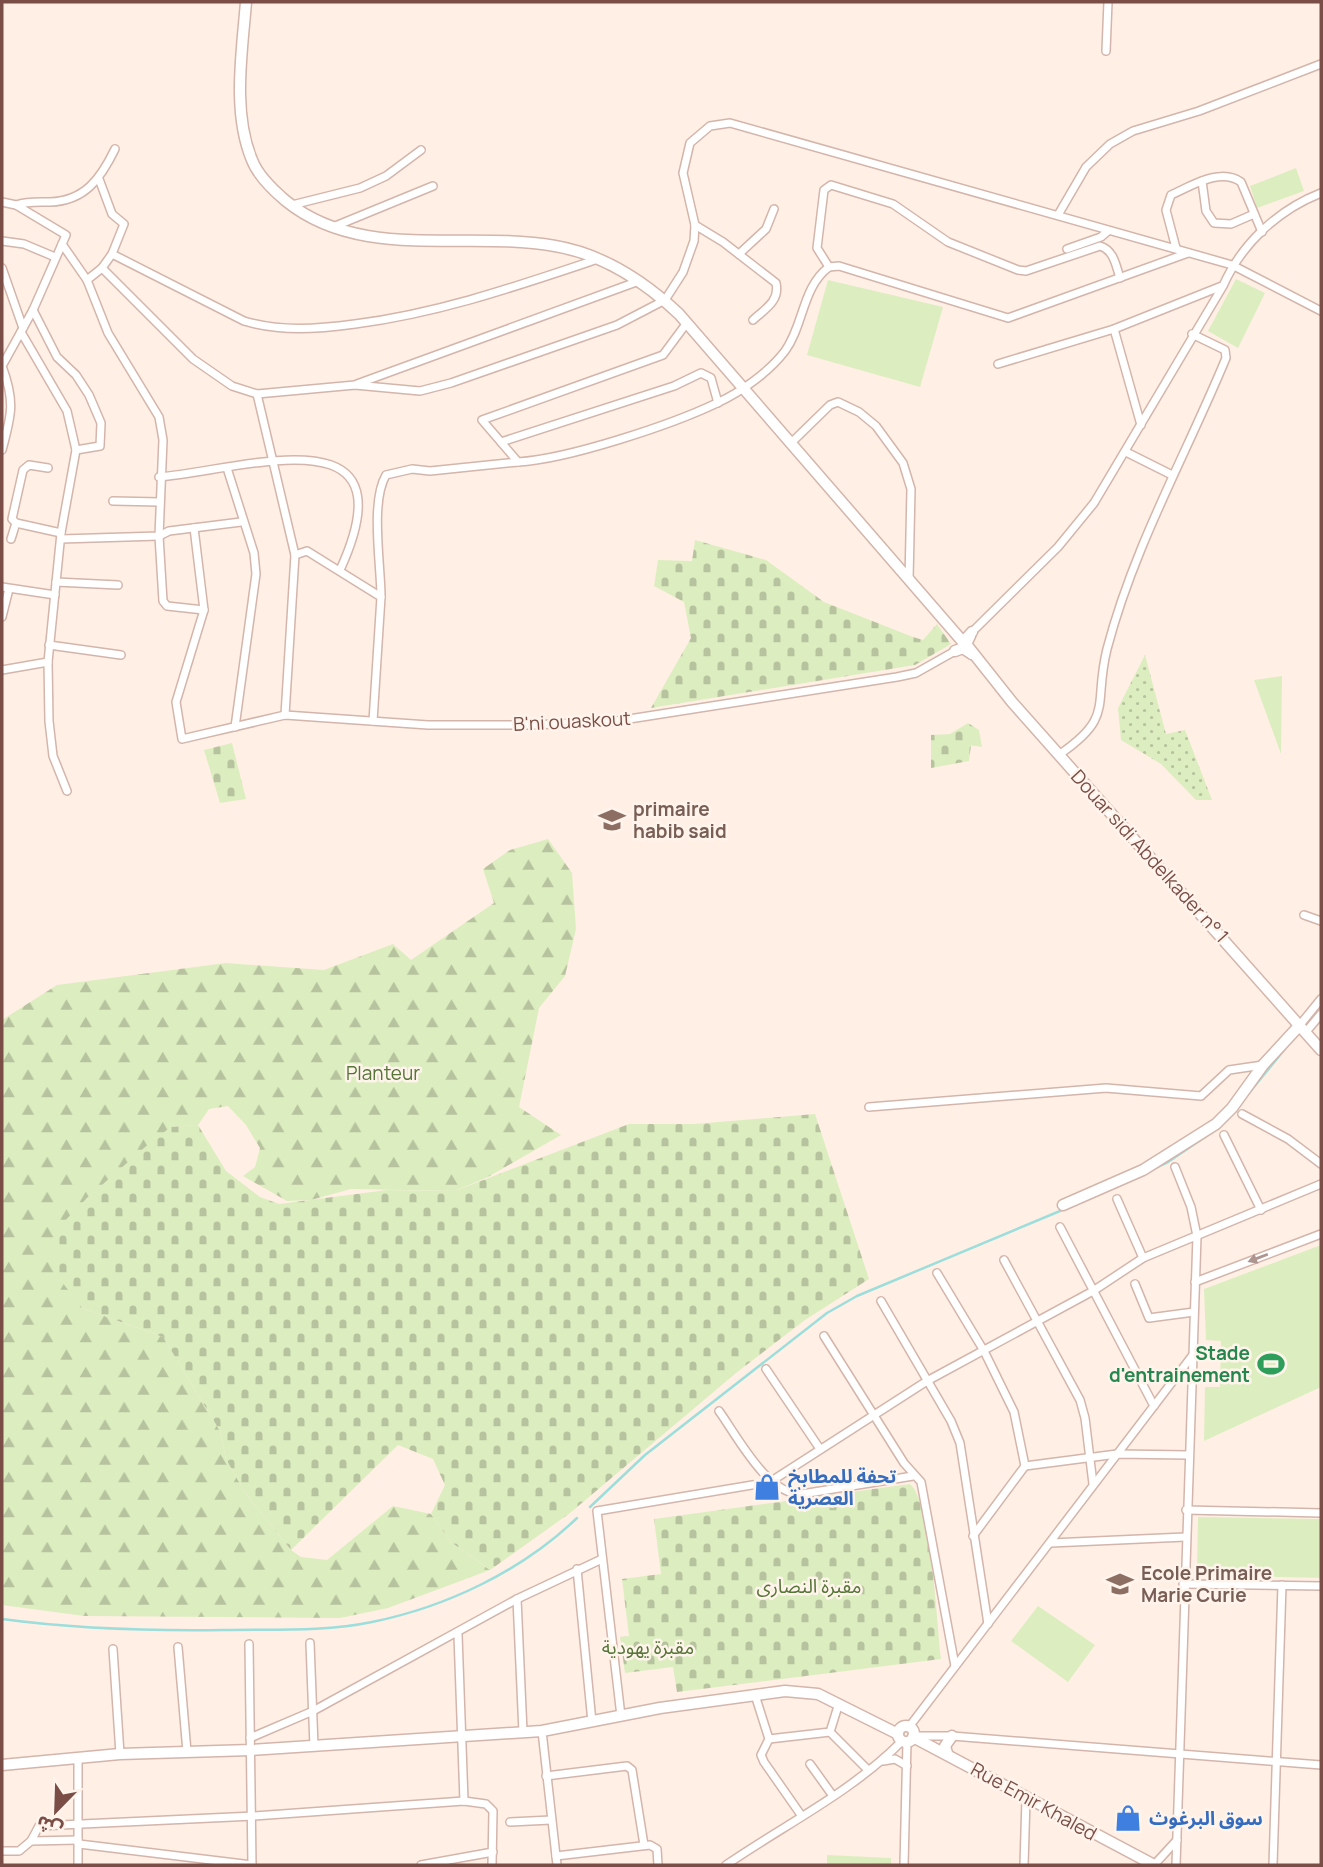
<svg xmlns="http://www.w3.org/2000/svg" width="1323" height="1867" viewBox="0 0 1323 1867" font-family="Manrope,'Noto Sans Arabic',sans-serif">
	<defs>
		<pattern id="grass-dots" width="8" height="8" patternUnits="userSpaceOnUse" patternTransform="scale(1.75)"><rect width="8" height="8" fill="#dceec0"/><path d="M2 2h.1M6 6h.1" fill="none" stroke="#b7c39e" stroke-width="1.8" stroke-linecap="round"/></pattern>
		<pattern id="forest-firs" width="22" height="20" patternUnits="userSpaceOnUse" patternTransform="scale(1.75)"><rect width="22" height="20" fill="#dceec0"/><path d="M5 1l3.5 6h-7zM16 11l3.5 6h-7z" fill="#b7c39e"/></pattern>
		<pattern id="cemetery-stones" width="16" height="16" patternUnits="userSpaceOnUse" patternTransform="scale(1.75)"><rect width="16" height="16" fill="#dceec0"/><path d="M2 7V4a2 2 0 0 1 4 0v3zM10 15v-3a2 2 0 0 1 4 0v3z" fill="#b7c39e"/></pattern>
	</defs>
	<rect width="100%" height="100%" fill="#ffefe4"/>
	<!-- grass -->
	<polygon fill="url(#grass-dots)" points="1145,655 1166,734 1185,730 1212,800 1196,800 1161,764 1121,740 1118,708"/>
	<!-- forest -->
	<polygon fill="url(#forest-firs)" points="548,839 572,873 576,929 565,976 539,1008 519,1107 561,1135 488,1177 455,1191 351,1189 311,1200 287,1201 243,1176 255,1167 260,1148 246,1125 228,1106 209,1109 198,1125 171,1127 86,1199 82,1308 163,1337 220,1431 226,1459 246,1494 291,1550 301,1557 327,1560 393,1506 431,1514 451,1542 490,1570 388,1608 340,1618 84,1616 2,1605 2,1020 57,985 226,963 324,970 393,944 411,960 494,903 483,869 510,850"/>
	<!-- cemetery -->
	<g fill="url(#cemetery-stones)">
		<polygon points="695,540 766,560 824,602 913,637 923,640 937,624 951,644 915,665 651,708 691,638 684,602 654,586 658,560 692,561"/>
		<polygon points="968,723 979,730 982,747 971,745 969,761 931,768 931,735 950,734"/>
		<polygon points="232,743 246,799 220,803 204,750"/>
		<polygon points="815,1114 869,1279 805,1320 736,1373 570,1513 490,1570 451,1542 431,1514 445,1485 433,1459 398,1445 291,1550 246,1494 226,1459 220,1431 163,1337 82,1308 55,1273 56,1230 86,1199 152,1141 171,1127 198,1125 226,1171 260,1197 279,1204 387,1190 455,1191 629,1124 694,1124"/>
		<path d="M910,1484C931,1500 937,1627 941,1659L677,1692L673,1667L625,1673L620,1637L629,1636L622,1579L661,1574L654,1519Z"/>
	</g>
	<!-- garden -->
	<g fill="#dceec0">
		<polygon points="1296,168 1304,191 1257,208 1250,186"/>
		<polygon points="1236,279 1265,293 1238,348 1208,331"/>
		<polygon points="828,280 943,307 920,387 807,355"/>
		<polygon points="1282,676 1281,754 1254,680"/>
		<polygon points="1321,1245 1321,1387 1204,1441 1205,1387 1220,1387 1221,1341 1206,1340 1204,1289"/>
		<polygon points="1198,1517 1321,1519 1321,1578 1197,1575"/>
		<polygon points="1038,1606 1095,1645 1068,1682 1011,1641"/>
		<polygon points="827,1855 891,1858 891,1865 827,1865"/>
	</g>
	<g fill="none" stroke-linecap="round" stroke-linejoin="round">
		<!-- stream -->
		<g stroke="#9bdedb" stroke-width="2.5">
			<polyline points="1249,1093 1289,1044"/>
			<polyline points="1120,1185 1168,1162 1217,1129"/>
			<polyline points="590,1507 645,1455 827,1313 857,1296 1072,1206"/>
			<path d="M2,1619C76,1629 149,1631 224,1630C272,1629 324,1632 372,1622C446,1607 522,1571 577,1518"/>
		</g>
		<defs>
			<g id="minor">
				<polyline points="1106,51 1108,2"/>
				<polyline points="99,179 112,214 124,224 112,254"/>
				<polyline points="1202,181 1206,211 1214,223 1231,224 1254,214"/>
				<path d="M2,202L16,205L66,235L33,310L2,366C15,401 12,414 2,450"/>
				<path d="M16,205C28,201 38,202 50,202C85,201 101,178 115,149"/>
				<polyline points="292,205 360,188 386,176 421,150"/>
				<polyline points="1058,215 1086,167 1110,144 1133,131 1199,111 1321,64"/>
				<path d="M695,225L723,242L776,283C780,301 765,309 753,320"/>
				<polyline points="333,227 433,186"/>
				<polyline points="2,241 24,244 55,257"/>
				<polyline points="62,244 87,280 108,333 159,417 163,440 159,536 163,601 167,606 204,610"/>
				<path d="M1176,248L1166,210L1171,195C1191,186 1221,167 1241,182L1262,232"/>
				<polyline points="1067,249 1101,237 1108,231"/>
				<polyline points="739,254 766,229 774,209"/>
				<path d="M829,267L817,248L824,190L831,185L893,204L948,242L1018,270L1026,271L1100,246C1114,250 1116,266 1120,278"/>
				<polyline points="2,268 23,328"/>
				<polyline points="102,268 193,359 232,386 257,394 355,385 420,391 451,383 617,325 665,300 683,272 694,241 695,225 683,173 690,143 710,126 730,123 1232,265 1321,311"/>
				<path d="M87,280L102,268L112,254L244,321C280,332 318,329 355,324C440,313 517,286 598,259"/>
				<polyline points="33,310 57,357 76,375 89,395 101,423 100,446 76,450"/>
				<path d="M686,324L663,355L482,420L518,462C568,459 671,425 717,403C741,392 769,372 785,351C804,325 802,287 829,267L839,266L1008,318L1188,253"/>
				<polyline points="1114,329 1141,425"/>
				<polyline points="21,332 67,411 76,450 61,533 48,662 49,721 53,756 67,791"/>
				<polyline points="998,364 1114,329 1222,286"/>
				<polyline points="357,384 639,281"/>
				<polyline points="257,394 295,555 285,715"/>
				<polyline points="501,442 674,386 701,373 711,378 718,403"/>
				<polyline points="790,444 830,405 838,402 859,412 876,426 903,463 911,489 909,580"/>
				<polyline points="1126,452 1172,475"/>
				<polyline points="48,468 29,465 23,470 12,519 16,523 61,533"/>
				<polyline points="227,468 254,553 256,574 235,727"/>
				<path d="M159,477C244,470 414,409 340,570"/>
				<polyline points="113,501 160,502"/>
				<polyline points="194,528 204,610 176,702 182,739 285,715 428,725 528,725 610,722 897,677 916,673 955,651"/>
				<polyline points="11,539 16,523"/>
				<polyline points="61,539 159,536 169,531 241,522"/>
				<polyline points="295,555 307,551 381,597 373,721"/>
				<polyline points="56,582 118,585"/>
				<polyline points="2,587 55,595"/>
				<path d="M381,597C381,565 370,502 386,475L412,469L430,471L518,462"/>
				<polyline points="2,617 9,589"/>
				<path d="M972,632L1058,547L1094,503L1223,286C1242,243 1278,210 1321,193"/>
				<polyline points="49,645 121,655"/>
				<polyline points="2,670 48,662"/>
				<path d="M1060,754C1115,716 1093,705 1107,649C1134,546 1186,455 1226,358L1225,350L1192,334"/>
				<polyline points="1304,915 1321,921"/>
				<polyline points="1299,1026 1321,999"/>
				<polyline points="1305,1033 1321,1014"/>
				<polyline points="869,1107 1106,1088 1201,1096 1229,1070 1263,1065"/>
				<polyline points="1242,1114 1288,1139 1321,1164"/>
				<polyline points="1224,1135 1261,1210"/>
				<polyline points="1175,1167 1191,1207 1197,1236 1176,1865"/>
				<polyline points="1117,1199 1143,1258"/>
				<polyline points="1060,1227 1154,1406"/>
				<polyline points="1004,1260 1080,1400 1085,1418 1093,1484"/>
				<polyline points="937,1273 984,1351 1014,1412 1025,1466 973,1536"/>
				<polyline points="1195,1282 1321,1234"/>
				<polyline points="1135,1284 1149,1318 1194,1312"/>
				<polyline points="881,1301 951,1421 960,1443 988,1624"/>
				<polyline points="824,1336 904,1463 921,1482 955,1666"/>
				<polyline points="766,1369 820,1449"/>
				<path d="M719,1411C737,1436 768,1496 802,1494L913,1476"/>
				<polyline points="1025,1466 1117,1454 1188,1455"/>
				<polyline points="1186,1510 1321,1513"/>
				<polyline points="1051,1543 1185,1537"/>
				<polyline points="577,1569 592,1722"/>
				<polyline points="1183,1584 1321,1586"/>
				<polyline points="517,1599 523,1732"/>
				<polyline points="458,1635 464,1801"/>
				<polyline points="310,1643 314,1746"/>
				<polyline points="249,1644 252,1865"/>
				<polyline points="178,1647 187,1752"/>
				<polyline points="113,1649 120,1754"/>
				<polyline points="755,1695 769,1739 761,1755 764,1762 801,1815"/>
				<polyline points="621,1716 597,1511 770,1482 927,1381 1093,1291 1143,1258 1321,1184"/>
				<polyline points="909,1727 1192,1356"/>
				<polyline points="542,1731 557,1865"/>
				<polyline points="830,1732 868,1770"/>
				<polyline points="914,1736 952,1736 1321,1765"/>
				<polyline points="250,1738 313,1711 517,1599 602,1559"/>
				<polyline points="769,1739 830,1732 839,1703"/>
				<polyline points="883,1761 895,1759 907,1766"/>
				<polyline points="810,1764 833,1796"/>
				<polyline points="546,1776 627,1766 632,1770 644,1845"/>
				<polyline points="510,1822 551,1820"/>
				<polyline points="78,1840 31,1841 39,1826 254,1816 464,1801 486,1804 493,1811 492,1865"/>
				<polyline points="79,1844 252,1865"/>
				<polyline points="2,1851 19,1851 31,1841"/>
				<polyline points="556,1856 650,1845 657,1849 658,1865"/>
				<polyline points="78,1865 78,1757"/>
				<polyline points="421,1865 493,1852"/>
				<path d="M726,1865C784,1825 852,1792 902,1741"/>
				<polyline points="904,1865 907,1742"/>
				<polyline points="1024,1865 1026,1799"/>
				<polyline points="1154,1865 1177,1840"/>
				<polyline points="1273,1865 1282,1585"/>
			</g>
			<g id="tertiary">
				<path d="M246,2C242,53 232,112 252,160C258,176 273,190 286,201C361,262 466,230 555,246C602,254 644,281 679,314L963,642L972,632"/>
				<polyline points="970,636 966,644 1012,702 1321,1050"/>
				<polyline points="955,651 963,648 972,654"/>
				<polyline points="1063,1205 1143,1170 1216,1124 1232,1108 1263,1065 1299,1026"/>
				<circle cx="906" cy="1734" r="8"/>
				<polyline points="913,1737 1154,1865"/>
				<polyline points="947,1753 945,1746 952,1736"/>
				<polyline points="2,1765 120,1754 251,1750 542,1731 660,1708 785,1691 818,1694 898,1734"/>
			</g>
		</defs>
		<!-- minor casing -->
		<use href="#minor" stroke="#d4b5ab" stroke-width="10"/>
		<!-- tertiary casing -->
		<use href="#tertiary" stroke="#d4b5ab" stroke-width="13"/>
		<!-- minor -->
		<use href="#minor" stroke="#fff" stroke-width="7"/>
		<!-- tertiary -->
		<use href="#tertiary" stroke="#fff" stroke-width="10"/>
	</g>
	<!-- one-way arrows -->
	<defs><path id="oneway-solid" d="M-6-.8H1V-3.2L6.5 0L1 3.2V.8H-6Z" transform="scale(1.75)"/></defs>
	<use fill="#af9590" href="#oneway-solid" transform="translate(1258 1258) rotate(159)"/>
	<!-- icons -->
	<defs>
		<symbol id="school-bare" viewBox="-9 -9 18 18"><path d="M0-5L7-2L0 1L-7-2ZM-4 1L0 2.5L4 1V4Q0 6-4 4Z" fill="#8d6e63" stroke="#fff4ec" stroke-width="2.5" paint-order="stroke"/></symbol>
		<symbol id="stadium-bare" viewBox="-9 -9 18 18"><path d="M0-5a6.5 5 0 1 0 0 10a6.5 5 0 1 0 0-10ZM-3.5-1.8h7v3.6h-7Z" fill="#2e9e5b" stroke="#fff4ec" stroke-width="2.5" paint-order="stroke"/></symbol>
		<symbol id="shop-bare" viewBox="-9 -9 18 18"><path d="M-5-2.5h2.3a2.7 3.5 0 0 1 5.4 0H5L5.5 6h-11ZM-1.5-2.5h3a1.5 2.3 0 0 0-3 0Z" fill="#3f7fe0" stroke="#fff4ec" stroke-width="2.5" paint-order="stroke"/></symbol>
	</defs>
	<g fill-rule="evenodd">
		<use href="#school-bare" x="593" y="801" width="38" height="38"/>
		<use href="#stadium-bare" x="1252" y="1345" width="38" height="38"/>
		<use href="#shop-bare" x="748" y="1468" width="38" height="38"/>
		<use href="#school-bare" x="1101" y="1565" width="38" height="38"/>
		<use href="#shop-bare" x="1109" y="1799" width="38" height="38"/>
	</g>
	<g text-anchor="middle" dominant-baseline="central" stroke-width="5" stroke-linejoin="round" paint-order="stroke">
		<!-- street labels -->
		<g font-size="19" fill="#7a4e46" stroke="#fff4ec">
			<text transform="translate(572 721) rotate(-3)">B'ni ouaskout</text>
			<text transform="translate(1150 856) rotate(48)">Douar sidi Abdelkader n° 1</text>
			<text transform="translate(1034 1801) rotate(29)">Rue Emir Khaled</text>
		</g>
		<!-- education labels -->
		<g font-size="19" font-weight="bold" fill="#785e54" stroke="#fff4ec" text-anchor="start">
			<text x="633" y="809">primaire<tspan x="633" dy="22">habib said</tspan></text>
			<text x="1141" y="1573">Ecole Primaire<tspan x="1141" dy="22">Marie Curie</tspan></text>
		</g>
		<!-- park labels -->
		<g font-size="19" fill="#567537" stroke="#fff4ec">
			<text x="383" y="1073">Planteur</text>
			<text x="809" y="1586">مقبرة النصارى</text>
			<text x="648" y="1647">مقبرة يهودية</text>
		</g>
		<!-- leisure labels -->
		<g font-size="19" font-weight="bold" fill="#27864d" stroke="#fff4ec" text-anchor="end">
			<text x="1250" y="1353">Stade<tspan x="1250" dy="22">d'entrainement</tspan></text>
		</g>
		<!-- shop labels -->
		<g font-size="19" font-weight="bold" fill="#366cbe" stroke="#fff4ec" text-anchor="start">
			<text x="788" y="1476">تحفة للمطابخ<tspan x="788" dy="22">العصرية</tspan></text>
			<text x="1149" y="1818">سوق البرغوث</text>
		</g>
	</g>
	<!-- border -->
	<rect width="1323" height="1867" fill="none" stroke="#7a4e46" stroke-width="7"/>
	<!-- north arrow -->
	<g transform="translate(56 1811) rotate(203)" stroke="#fff4ec" stroke-width="5" paint-order="stroke">
	<path d="M0-5L12 26L0 18L-12 26Z" fill="#7a4e46"/>
	<text y="-10" font-size="19" font-weight="bold" text-anchor="middle" fill="#7a4e46">ش</text>
	</g>
</svg>
